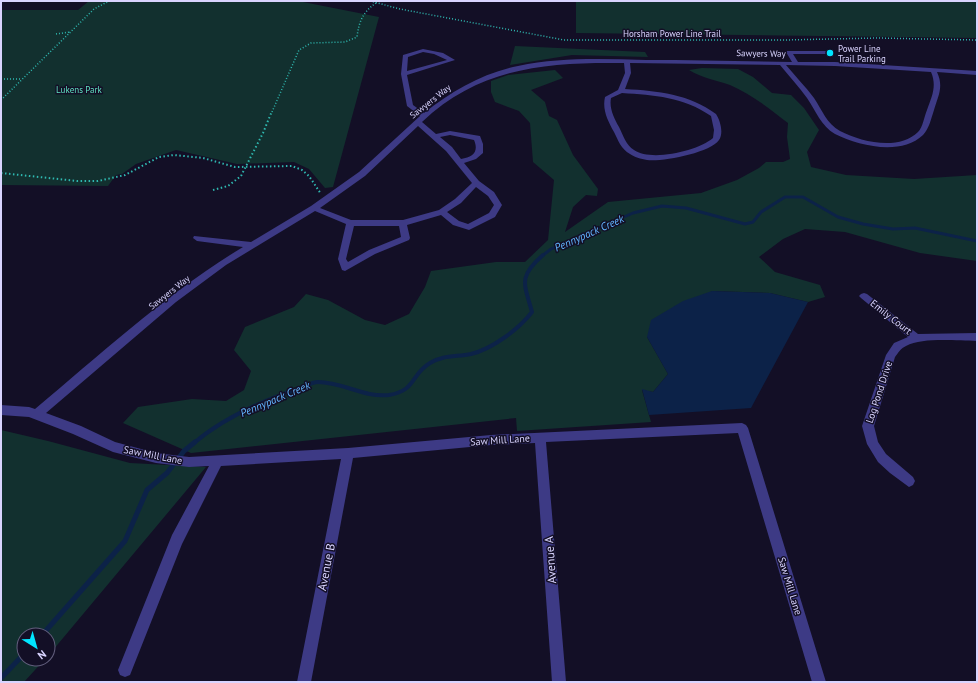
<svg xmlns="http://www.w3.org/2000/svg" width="978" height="683" viewBox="0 0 978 683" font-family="'PT Sans',sans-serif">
	<rect width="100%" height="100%" fill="#130f26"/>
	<!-- green -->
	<g fill="#12302f">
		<polygon points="89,1 298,1 379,17 333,187 325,188 309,169 294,162 237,164 176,150 136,164 122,174 116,175 108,186 1,185 1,10 78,10"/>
		<polygon points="576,1 977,1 977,38 576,33"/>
		<polygon points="515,46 645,52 648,57 572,55 510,65"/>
		<path d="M702,68L738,69L753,77L772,93L791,95L804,108L819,130L807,152L811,167L846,175L914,179L977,175V261L920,253L845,232L805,229L783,239L759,257L775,272L820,285L825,297L808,302L770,293L712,291L647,337L668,374L653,392L642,390L651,422L517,431L516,418L191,453L123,423L138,407L192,399L226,401L244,390L251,371L234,350L245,327L294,307L306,294L328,300L365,320L385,325L409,314L425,287L431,271L496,262H525L548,240L554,180L533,162L530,123L519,111L495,102L491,92V81L508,75L555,70L563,78L531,90L545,102L549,116L557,120L573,155L598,189L597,196L586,195L573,207L565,232L608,202L701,193L737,180L759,168L766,162H783L790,159L787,137L788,123C770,109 751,94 730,85C716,80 702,78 689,70Z"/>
		<polygon points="1,430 48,441 130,463 206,467 48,656 48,635 24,635 24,659 45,659 24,682 1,682"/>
	</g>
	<!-- water -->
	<polygon fill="#0c2248" points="712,291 770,293 808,302 751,408 649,415 642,389 653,392 668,374 647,337 651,320 683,301"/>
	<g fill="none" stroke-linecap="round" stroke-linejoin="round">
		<!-- stream-far2 -->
		<polyline stroke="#0c2248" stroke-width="3" points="542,256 551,249 633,213 662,206 686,208 745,224 753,222 761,212 785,197 803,197 838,217 863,224 893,229 915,228 977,241"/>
		<!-- stream-far1 -->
		<path stroke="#0c2248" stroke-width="4" d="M194,443C223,418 262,401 298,389C304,387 312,382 318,382C343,382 364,398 389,395C416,391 411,374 430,363C443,355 456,357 471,354C492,349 519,329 532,312C524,283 518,277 543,255"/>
		<!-- stream -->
		<g stroke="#0c2248" stroke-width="5">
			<polyline points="42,635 125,541 147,490 167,473 184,451 195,442"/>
			<polyline points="1,678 24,654"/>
		</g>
		<!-- path-far1 -->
		<g stroke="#2fb8b0" stroke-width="1.5" stroke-dasharray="1 2" stroke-linecap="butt">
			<polyline points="370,1 400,9 564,40 785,40 877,38 977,40"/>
			<polyline points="56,34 70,32"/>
			<polyline points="1,79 22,79"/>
			<polyline points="1,100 94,9 109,1"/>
			<path d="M272,112L299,50L311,43L345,42L357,37C359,21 363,12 376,3"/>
		</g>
		<!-- path -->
		<g stroke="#2fb8b0" stroke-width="2" stroke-dasharray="1.5 2.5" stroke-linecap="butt">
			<polyline points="1,173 77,181 98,181 125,175 159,157 174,155 203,158 235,167 292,166 302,170 309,176 321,194"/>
			<polyline points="213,190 228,186 241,176 263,133 272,111"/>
		</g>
		<!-- minor -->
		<g fill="#3d3a85" fill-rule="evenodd">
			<path d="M423,49L443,53L455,60L407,75L413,105L424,113C452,91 483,73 518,66C560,57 603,59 646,60C694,60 743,61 792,62L786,52L787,51H830L832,52V54H793L798,62H835L977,71V75L937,72C944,87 938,96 934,110C931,119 929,129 923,135C901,156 859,146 835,134C821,126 816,111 807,98C799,87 789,76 780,65L630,63L631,73L625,89C658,91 689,94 716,114C720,120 724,133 719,140C710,153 662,162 647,160C641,159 634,157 630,154C621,149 618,140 614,132C608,121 602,110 605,97L618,90L625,73L624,63C548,62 480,67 422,122L436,134L450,131L480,136L483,144V153L476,159L464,163L479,181L494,192L502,205L495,217L469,230L453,225L441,215L407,225L410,238L409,240L375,254L345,271L342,270L338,259L346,224L315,211L226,265L176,302L46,413L81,426L115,442L156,453L189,457L348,448L491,435L742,423L746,425L748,428L826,682H812L738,433L546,442L566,682H552L535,443L491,445L353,458L311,682H297L341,459L221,466L182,544L130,675L125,677L120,675L118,670L172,535L209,466L189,467L156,463L113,452L73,434L29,417L1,415V405L29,407L35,409C102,353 168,292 243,247L197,241L193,238L194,236L251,242L311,206L359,172L420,116L407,106L401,74L403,55ZM423,52L434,54L447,60L407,71L408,57ZM786,65L835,66L931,72C937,86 932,96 927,110C924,117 923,127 918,132C899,151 861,142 840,131C827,124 822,110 814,98C805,86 795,76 786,65ZM622,93C654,95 684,97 711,116L714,130L713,138C698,151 651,162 634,150C626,145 623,135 619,127C614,118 609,108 611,98ZM418,126L446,151L472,183L455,199L439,210L403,220H351L320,208L365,176ZM450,135L474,140C479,152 473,157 461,159L452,147L440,137ZM476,187L488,196L494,205L489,213L468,224L459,221L447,212L461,203ZM354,226H399L401,237L369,250L348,262L346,259Z"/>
			<path d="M864,293L867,294L918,334L977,333V341C957,341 923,337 906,346C901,348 898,353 895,357L874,426L878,442L886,454L913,477L915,481L913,485L909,487L890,473L878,462L867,444L862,426L886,355L894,343L908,337L861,298L859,296L861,294Z"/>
		</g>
	</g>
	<!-- markers -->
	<circle fill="#00e5ff" stroke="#130f26" stroke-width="1.5" cx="830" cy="53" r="4"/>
	<g text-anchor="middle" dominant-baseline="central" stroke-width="3" stroke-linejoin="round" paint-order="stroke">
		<!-- far-street labels -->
		<g font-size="9" fill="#d9d4ff" stroke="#130f26">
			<text x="672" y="33">Horsham Power Line Trail</text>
			<text transform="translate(761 53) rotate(1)">Sawyers Way</text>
			<text transform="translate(430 101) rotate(-38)">Sawyers Way</text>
			<text transform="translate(169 292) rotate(-38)">Sawyers Way</text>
		</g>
		<!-- far-poi labels -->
		<g font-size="9" fill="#d9d4ff" stroke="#130f26" text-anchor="start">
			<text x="838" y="48">Power Line<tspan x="838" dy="10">Trail Parking</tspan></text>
		</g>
		<!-- far-park labels -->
		<g font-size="9" fill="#5fe0c0" stroke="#130f26">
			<text x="79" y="89">Lukens Park</text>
		</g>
		<!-- street labels -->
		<g font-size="10" fill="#d9d4ff" stroke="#130f26">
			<text transform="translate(891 317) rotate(38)">Emily Court</text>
			<text transform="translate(879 392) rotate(-72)">Log Pond Drive</text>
			<text transform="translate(500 440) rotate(-4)">Saw Mill Lane</text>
			<text transform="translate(153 455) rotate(11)">Saw Mill Lane</text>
			<text transform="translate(790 586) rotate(73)">Saw Mill Lane</text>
		</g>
		<!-- water labels -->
		<g font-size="11" font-style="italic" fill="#62b6ff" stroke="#130f26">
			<text transform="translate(589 233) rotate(-24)">Pennypack Creek</text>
			<text transform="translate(275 399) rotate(-23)">Pennypack Creek</text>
		</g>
		<!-- near-street labels -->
		<g font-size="12" fill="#d9d4ff" stroke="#130f26">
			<text transform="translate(550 560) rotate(-94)">Avenue A</text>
			<text transform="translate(326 567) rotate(-79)">Avenue B</text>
		</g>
	</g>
	<!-- border -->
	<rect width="978" height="683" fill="none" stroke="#d9d4ff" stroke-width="4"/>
	<!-- north arrow -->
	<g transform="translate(36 647) rotate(143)"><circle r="19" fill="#130f26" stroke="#625e7d"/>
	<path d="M0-3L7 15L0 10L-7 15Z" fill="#00e5ff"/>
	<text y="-6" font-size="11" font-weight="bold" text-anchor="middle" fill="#d9d4ff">N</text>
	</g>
</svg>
